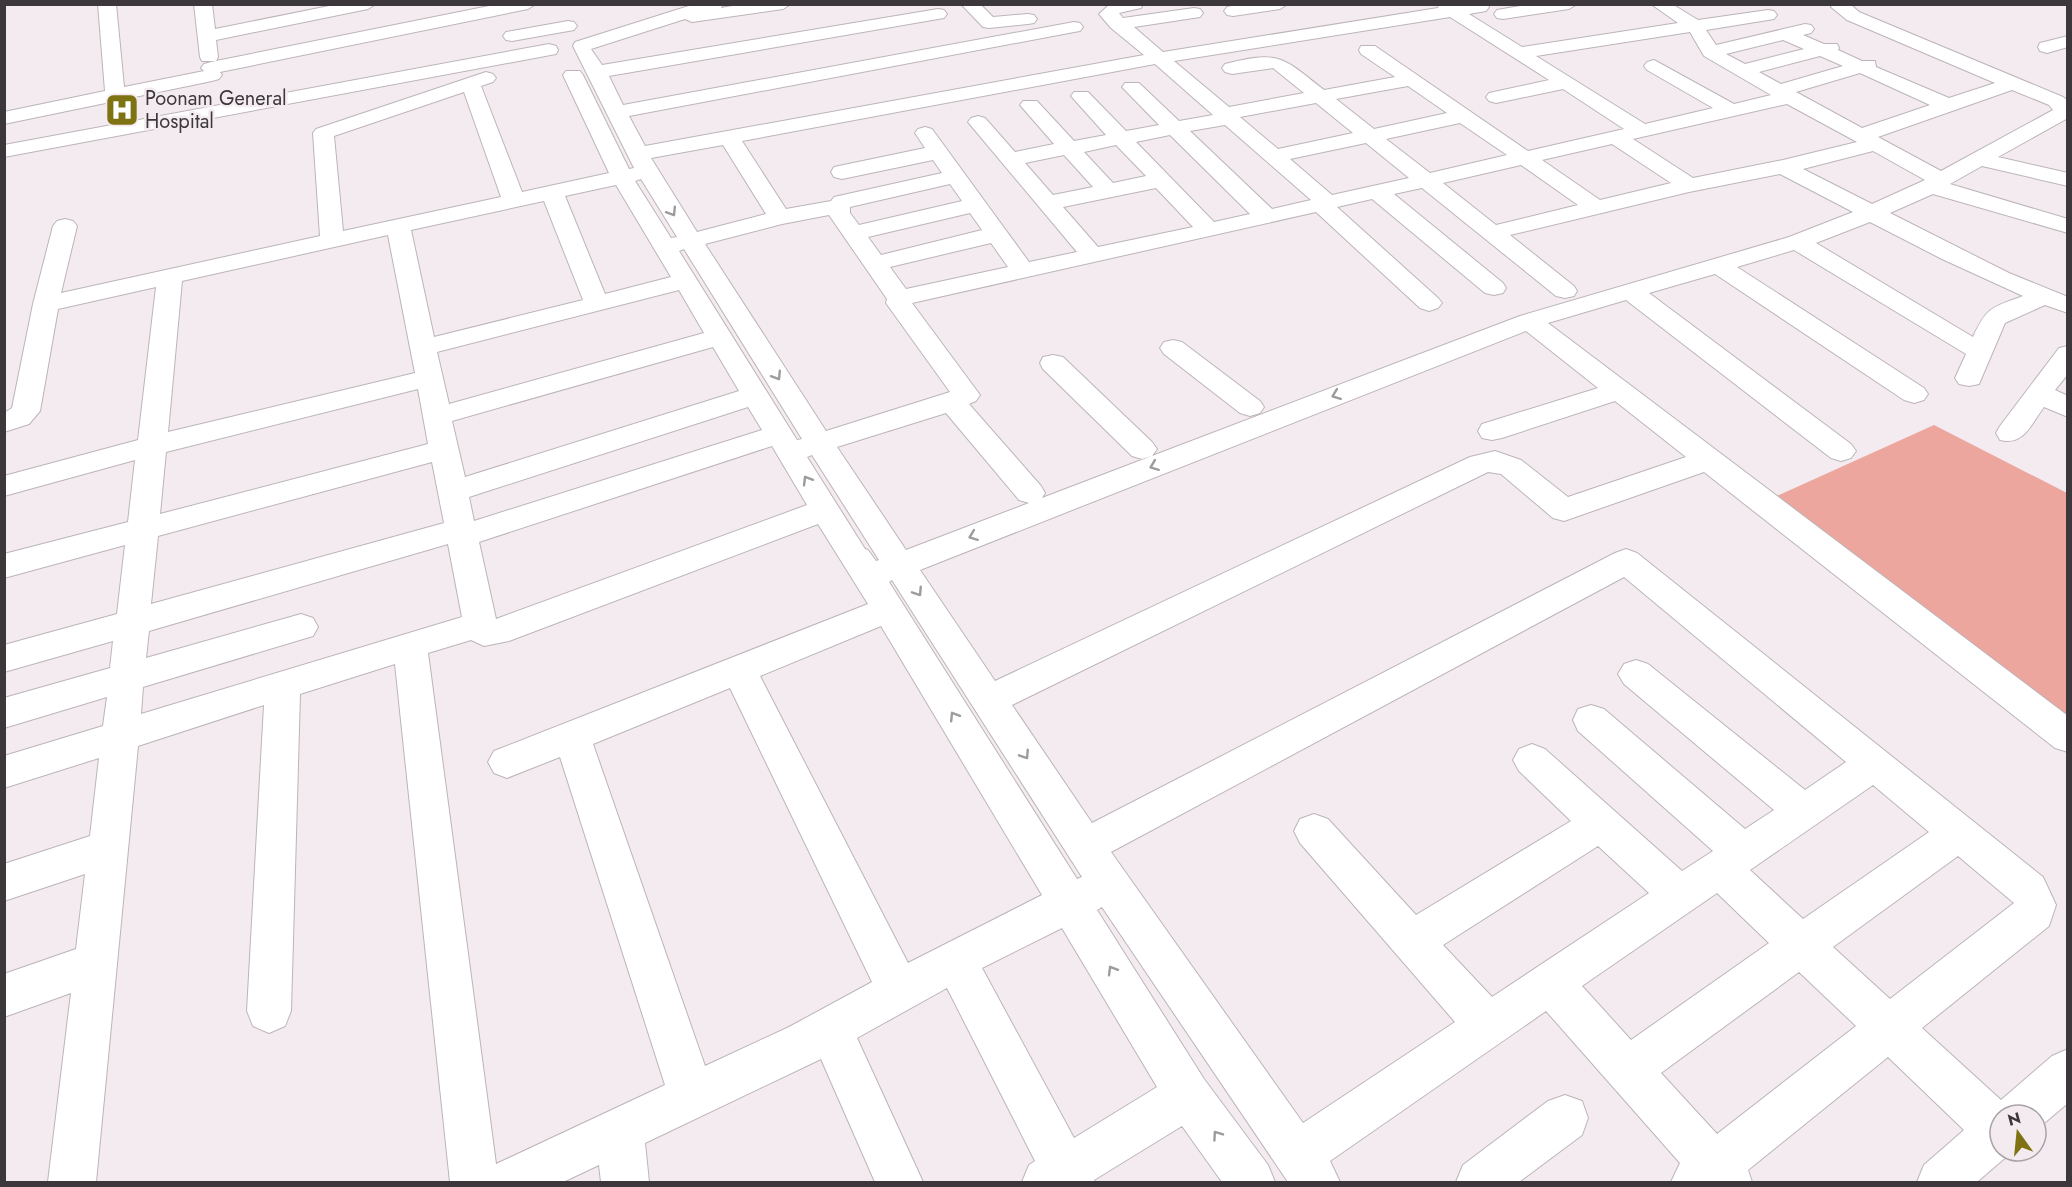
<svg xmlns="http://www.w3.org/2000/svg" width="2072" height="1187" viewBox="0 0 2072 1187" font-family="Jost,sans-serif">
	<rect width="100%" height="100%" fill="#f3ebf0"/>
	<!-- green -->
	<polygon fill="#eca69e" points="1934,425 2067,493 2067,729 1768,500"/>
	<g fill="none" stroke-linecap="round" stroke-linejoin="round">
		<defs>
			<g id="minor">
				<polygon points="98,4 116,4 124,87 204,71 201,68 204,64 211,62 499,4 536,4 528,9 220,72 222,75 219,79 212,81 4,124 4,112 105,91"/>
				<polygon points="194,4 212,4 215,29 339,4 376,4 368,9 216,40 218,57 216,61 202,61 200,57"/>
				<path d="M695,4H723L721,8L743,4H791L783,9L692,22L685,19L591,49L602,65L938,9L944,10L947,14L944,18L938,19L609,76L623,105L1074,22L1080,23L1083,27L1080,31L1074,32L629,116L645,146L1144,55L1111,28L1099,14L1110,4H1143L1141,8L1119,13L1123,18L1194,8L1200,9L1203,13L1200,17L1134,27L1163,52L1438,8L1439,4H1487L1489,7L1486,11L1469,14L1522,47L1678,23L1651,4H1672L1698,20L1768,10L1774,11L1777,15L1774,19L1706,30L1716,45L1805,24L1811,25L1814,29L1811,33L1803,35L1824,44H1837L1839,48L1838,50L1862,61H1875L1876,67L1949,98L1995,83L1847,20L1831,7L1833,4H1850L1859,12L2063,97L2068,101V118L1998,157L2068,173V186L1982,166L1950,184L2068,219V233L1933,194L1890,213L2009,273L2068,297V313L2045,305L2005,323L1979,384L1969,386L1959,384L1955,378L1966,354L1794,250L1737,267L1924,388L1928,394L1924,400L1914,403L1904,400L1715,274L1649,293L1851,444L1856,451L1851,458L1841,461L1831,458L1626,300L1548,323L2068,716V752L2055,748L1704,472L1564,521L1553,518L1501,474L1488,472L1012,705L1092,823L1615,553L1626,549L1637,553L2043,877L2056,905L2049,926L1922,1028L2001,1100L2052,1056L2068,1049V1103L2036,1130V1115H2000V1151H2013L1977,1182H1917L1924,1165L1964,1130L1888,1057L1748,1170L1752,1182H1671L1680,1163L1546,1011L1330,1161L1340,1182H1288L1102,907L1097,910L1204,1079L1268,1165L1275,1182H1222L1182,1126L1094,1180L1095,1182H1022L1029,1165L1035,1161L947,988L857,1038L923,1182H875L821,1059L645,1143L649,1182H601L599,1165L563,1182H450L395,664L300,694L291,1011L285,1026L269,1033L253,1026L247,1011L264,705L138,746L96,1182H48L71,993L4,1017V974L76,949L85,874L4,901V864L90,836L99,758L4,788V756L103,726L107,697L4,728V698L110,668L113,641L4,672V645L117,614L125,545L4,578V554L128,522L135,460L4,496V476L138,440L156,287L58,309L40,411L29,424L4,432V413L12,408L33,304L53,226L57,221L65,219L73,221L77,226L61,293L320,236L313,133L316,129L486,72L493,74L496,78L493,82L481,86L522,192L609,173L563,75L566,71H580L583,75L629,169L634,168L573,46L575,42ZM1450,17L1549,80L1489,93L1486,97L1489,101L1496,103L1563,89L1624,129L1528,151L1375,46H1361L1359,50L1361,54L1395,77L1324,90C1282,57 1280,50 1225,64L1222,68L1225,72L1232,74L1273,68L1304,93L1229,107L1174,61ZM1690,32L1704,56L1771,95L1734,104L1654,60L1647,62L1644,66L1647,70L1713,108L1645,124L1536,56ZM1783,40L1804,49L1745,64L1726,54ZM1820,56L1843,66L1781,84L1759,72ZM1155,64L1213,115L1179,121L1139,83H1125L1122,87L1159,125L1126,131L1088,92H1074L1071,96L1106,135L1074,141L1037,101H1023L1020,105L1054,144L1015,152L985,118L978,116L971,118L968,122L1077,252L1029,262L932,129L925,127L918,129L915,133L925,148L834,167L831,172L834,177L842,179L933,160L942,173L834,197L831,201L786,209L742,141ZM1860,73L1930,105L1862,128L1796,92ZM1408,86L1447,113L1374,129L1336,99ZM2012,90L2049,105L2053,110L1941,171L1878,137ZM464,92L501,197L343,231L334,136ZM1316,103L1353,133L1278,149L1240,117ZM1787,104L1857,142L1783,160L1693,178L1633,139ZM1460,123L1507,155L1430,173L1386,139ZM1225,125L1311,200L1272,209L1190,131ZM1170,135L1250,214L1214,222L1136,142ZM1366,143L1409,178L1332,195L1290,159ZM1612,144L1671,183L1600,200L1542,160ZM723,145L766,214L697,232L651,158ZM1116,145L1146,176L1113,183L1084,152ZM1873,151L1925,180L1872,204L1803,169ZM1064,155L1093,187L1053,195L1025,163ZM1521,165L1578,205L1496,225L1443,183ZM1780,174L1853,212L1789,237L1520,316L1152,456L1157,449L1152,442L1063,357L1053,355L1043,357L1040,363L1043,369L1132,456L1142,459L1152,456L1042,498L1045,493L1041,486L969,404L976,401L980,395L912,303L1316,212L1420,308L1429,311L1438,308L1442,303L1438,298L1337,207L1372,199L1485,293L1494,295L1503,293L1506,288L1503,283L1394,194L1422,188L1556,296L1565,298L1574,296L1577,291L1574,286L1510,235L1689,192ZM641,179L677,237L671,238L635,181ZM950,184L962,201L859,225L850,213V207ZM616,185L671,277L605,294L565,196ZM1156,188L1193,227L1098,247L1063,207ZM544,201L583,300L434,337L411,230ZM970,213L982,230L881,255L868,237ZM829,215L887,299L886,303L950,392L826,431L705,244L782,224ZM1870,222L1942,259L2023,296C1993,307 1987,306 1973,337L1816,243ZM388,235L415,373L168,432L182,281ZM991,243L1008,267L906,289L890,267ZM684,249L802,439L797,440L679,251ZM679,290L704,333L449,404L437,352ZM1526,331L1598,388L1482,424L1478,431L1482,438L1492,440L1502,438L1615,401L1686,457L1568,497L1521,460L1495,451L1470,457L995,681L920,570ZM713,347L739,391L465,477L452,421ZM418,389L428,444L160,514L166,452ZM748,407L762,430L474,521L469,497ZM946,413L1019,500L1029,503L906,550L837,447ZM772,446L807,505L496,619L479,542ZM812,455L879,560L876,561L868,550L865,549L807,457ZM432,462L444,523L151,604L158,536ZM818,524L868,604L494,751L488,762L494,773L507,778L560,757L665,1085L496,1164L428,653L471,640L484,646L509,641ZM448,544L462,617L141,714L143,687L313,636L318,627L313,618L301,614L146,658L149,631ZM1624,577L1846,762L1805,790L1648,664L1636,660L1624,664L1618,674L1624,684L1774,810L1745,829L1604,709L1591,705L1578,709L1573,720L1578,731L1713,851L1682,871L1545,749L1532,744L1519,749L1513,760L1519,771L1571,821L1416,915L1328,819L1314,814L1300,819L1294,831L1300,843L1455,1022L1303,1123L1111,852ZM892,580L1082,877L1077,879L889,582ZM881,626L1042,895L908,963L760,676ZM730,688L872,982L789,1027L705,1066L593,744ZM1873,785L1929,832L1803,919L1750,870ZM1598,846L1649,893L1492,997L1443,945ZM1958,856L2014,903L1890,999L1833,947ZM1717,893L1769,943L1631,1040L1582,986ZM1062,928L1157,1087L1074,1138L982,968ZM1799,972L1856,1026L1717,1134L1661,1073Z"/>
				<polygon points="961,4 980,4 993,17 1028,14 1034,15 1037,19 1034,23 1028,24 989,28 983,27"/>
				<polygon points="1241,4 1288,4 1280,9 1233,16 1227,15 1224,11 1227,7"/>
				<polygon points="1531,4 1577,4 1569,9 1503,19 1497,18 1494,14 1497,10"/>
				<polygon points="568,21 574,22 577,26 574,30 512,41 506,40 503,36 506,32 512,31"/>
				<polygon points="2068,36 2068,47 2047,53 2040,51 2038,47 2040,43"/>
				<polygon points="549,44 556,46 558,50 556,54 4,157 4,145"/>
				<polygon points="1173,340 1182,342 1260,401 1264,407 1260,413 1250,416 1240,413 1164,354 1160,348 1164,342"/>
				<path d="M2068,346V374L2055,390L2068,396V417L2044,407C2031,424 2024,446 2000,440L1996,433L2000,426L2059,348Z"/>
				<polygon points="1565,1095 1582,1101 1588,1118 1582,1135 1519,1182 1456,1182 1463,1165 1548,1101"/>
			</g>
		</defs>
		<!-- minor casing -->
		<use href="#minor" stroke="#bcb4b9" stroke-width="2"/>
		<!-- minor -->
		<use href="#minor" fill="#fff" fill-rule="evenodd"/>
	</g>
	<!-- one-way arrows -->
	<defs><path id="oneway-chevron" d="M-2-3.5L2.5 0L-2 3.5" fill="none" stroke-width="1.6" stroke-linecap="round" stroke-linejoin="round" transform="scale(1.5)"/></defs>
	<g stroke="#9d9b9c">
		<use href="#oneway-chevron" transform="translate(672 212) rotate(58)"/>
		<use href="#oneway-chevron" transform="translate(777 376) rotate(58)"/>
		<use href="#oneway-chevron" transform="translate(1336 395) rotate(159)"/>
		<use href="#oneway-chevron" transform="translate(1154 466) rotate(159)"/>
		<use href="#oneway-chevron" transform="translate(807 480) rotate(-121)"/>
		<use href="#oneway-chevron" transform="translate(973 536) rotate(159)"/>
		<use href="#oneway-chevron" transform="translate(918 592) rotate(57)"/>
		<use href="#oneway-chevron" transform="translate(954 716) rotate(-122)"/>
		<use href="#oneway-chevron" transform="translate(1025 755) rotate(57)"/>
		<use href="#oneway-chevron" transform="translate(1112 970) rotate(-121)"/>
		<use href="#oneway-chevron" transform="translate(1217 1135) rotate(-125)"/>
	</g>
	<!-- icons -->
	<defs>
		<symbol id="hospital-square" viewBox="-11 -11 22 22"><rect x="-9" y="-9" width="18" height="18" rx="4" fill="#7f7212" stroke="#f3ebf0"/><path d="M-5-5h3v3.5h4V-5h3V5h-3V1.5h-4V5h-3Z" fill="#fff"/></symbol>
	</defs>
	<g fill-rule="evenodd">
		<use href="#hospital-square" x="103" y="91" width="38" height="38"/>
	</g>
	<g text-anchor="middle" dominant-baseline="central" stroke-width="5" stroke-linejoin="round" paint-order="stroke">
		<!-- far-poi labels -->
		<g font-size="20" fill="#3b373a" stroke="#f3ebf0" text-anchor="start">
			<text x="145" y="98">Poonam General<tspan x="145" dy="23">Hospital</tspan></text>
		</g>
	</g>
	<!-- border -->
	<rect width="2072" height="1187" fill="none" stroke="#3b373a" stroke-width="12"/>
	<!-- north arrow -->
	<g transform="translate(2018 1133) rotate(345)"><circle r="28" fill="#f3ebf0" stroke="#a9a3a7" stroke-width="1.5"/>
	<path d="M0-4.5L10 22L0 15L-10 22Z" fill="#7f7212"/>
	<text y="-9" font-size="16" font-weight="bold" text-anchor="middle" fill="#3b373a">N</text>
	</g>
</svg>
